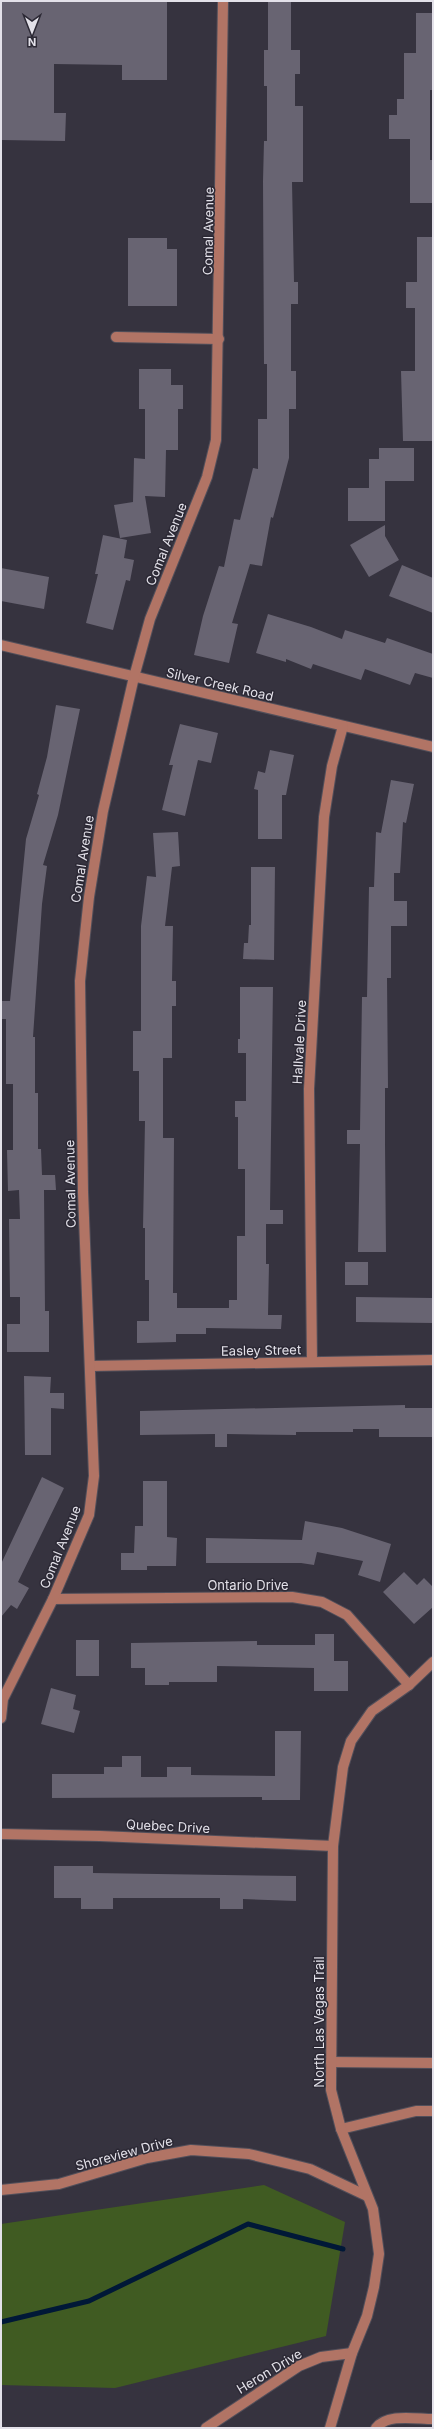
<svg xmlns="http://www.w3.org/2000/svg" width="434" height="2429" viewBox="0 0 434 2429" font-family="Inter,sans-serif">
	<rect width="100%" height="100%" fill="#36333f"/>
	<!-- green -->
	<polygon fill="#405b22" points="264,2185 345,2222 326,2336 115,2388 1,2385 1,2224"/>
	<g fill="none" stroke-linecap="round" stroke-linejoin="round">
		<!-- stream -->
		<polyline stroke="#001837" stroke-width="5" points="1,2322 89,2301 248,2224 343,2249"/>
	</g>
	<!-- building -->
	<g fill="#686472">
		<polygon points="1,1 167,1 167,80 122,80 122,65 54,64 54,113 66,113 65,141 1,140"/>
		<polygon points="268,2 291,2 291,50 300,50 300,74 295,74 295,106 303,106 303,182 292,182 294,282 298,282 298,304 291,304 291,371 296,371 296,409 289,409 289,458 273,518 271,517 262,566 250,564 232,623 238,624 229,663 194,655 203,616 219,566 224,567 234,519 240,520 253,468 258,469 258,419 267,419 267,364 264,364 263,181 264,141 267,141 267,86 264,86 264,50 268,50"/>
		<polygon points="416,13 433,13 433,90 430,90 430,160 433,160 433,203 410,203 410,139 389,139 389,115 397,115 397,99 404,99 404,53 416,53"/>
		<polygon points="417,237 433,237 433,441 403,441 401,371 415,371 415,308 406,308 406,282 417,282"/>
		<polygon points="128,238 167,238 167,249 177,249 177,306 128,306"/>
		<polygon points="139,369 171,369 171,385 183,385 183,409 178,409 178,450 166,450 165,497 145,496 151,533 120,538 114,505 133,502 134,458 145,459 145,409 139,409"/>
		<polygon points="379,448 414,448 414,481 385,481 385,521 348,521 348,488 369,488 369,459 379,459"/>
		<polygon points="385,525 385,536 399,560 369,577 350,545"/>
		<polygon points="103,535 127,540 124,558 134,560 130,581 126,580 113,630 86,623 98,574 95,574"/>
		<polygon points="402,565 433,578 433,613 389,596"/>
		<polygon points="1,568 49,577 44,609 1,601"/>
		<polygon points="268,614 311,627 342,639 345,630 385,643 387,638 433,654 433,678 415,673 410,685 365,669 361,680 313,664 311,669 286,659 286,662 256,653"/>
		<polygon points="56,705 80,709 58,815 43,865 47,866 42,904 33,1037 35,1037 35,1093 38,1093 38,1149 41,1149 42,1175 55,1175 56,1190 44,1190 45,1311 49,1311 49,1352 7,1352 7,1324 20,1324 20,1297 10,1297 9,1219 20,1219 19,1190 8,1191 7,1150 13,1150 13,1084 6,1084 6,1019 1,1019 1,1001 10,1001 26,839 39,795 37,794 47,757"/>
		<polygon points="180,724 218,733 211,763 198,760 185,816 162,810 173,765 169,765"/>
		<polygon points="270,750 294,755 286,795 282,795 282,839 258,839 258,790 254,789 258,771 265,773"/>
		<polygon points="391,780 414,784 406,823 403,822 400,873 394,873 394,901 407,901 407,926 391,926 391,978 387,978 388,1088 385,1088 385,1144 386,1252 358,1252 360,1144 347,1144 347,1130 360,1130 362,997 367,997 369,887 374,887 376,832 381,833"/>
		<polygon points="178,832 180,866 172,867 165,926 173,926 172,981 176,981 176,1006 172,1006 172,1058 163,1058 163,1138 174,1138 173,1293 177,1293 177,1308 229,1308 229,1300 237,1300 237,1236 245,1236 245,1169 238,1169 238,1117 235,1117 235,1101 246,1101 246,1053 238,1053 238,1039 240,1039 240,987 273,987 270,1210 283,1210 283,1224 266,1224 266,1264 269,1264 268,1315 282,1315 281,1329 206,1328 206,1334 176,1334 176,1342 137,1343 137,1321 149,1321 149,1280 145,1280 145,1228 143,1228 145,1121 139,1121 139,1071 133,1071 133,1031 141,1031 141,926 147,876 156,877 153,833"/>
		<polygon points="251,867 275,867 274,960 243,959 244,943 248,943 249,925 251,925"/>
		<rect x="345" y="1262" width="23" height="23"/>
		<polygon points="356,1297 433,1298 433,1323 356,1322"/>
		<polygon points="24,1376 51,1377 50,1393 64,1393 64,1409 51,1408 51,1455 25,1455"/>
		<polygon points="405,1405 405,1408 433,1408 433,1437 379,1437 379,1429 353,1429 353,1432 296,1432 296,1435 227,1434 227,1447 215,1447 215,1434 140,1435 140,1411"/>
		<polygon points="42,1477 64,1488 18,1582 29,1588 17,1609 11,1605 1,1617 1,1564"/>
		<polygon points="143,1481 167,1481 167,1537 177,1538 176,1566 147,1566 147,1570 121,1570 121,1553 134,1553 135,1526 143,1526"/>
		<polygon points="305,1521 342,1528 391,1544 380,1582 358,1575 363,1561 317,1552 314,1565 301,1563 206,1563 206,1538 302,1540"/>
		<polygon points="404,1572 417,1585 424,1578 433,1587 433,1607 414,1624 383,1592"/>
		<polygon points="315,1634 334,1634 334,1661 348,1661 348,1691 314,1691 314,1668 217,1666 217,1682 169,1682 169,1685 145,1685 145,1668 131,1668 131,1643 257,1641 257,1645 315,1645"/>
		<rect x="76" y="1640" width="23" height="36"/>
		<polygon points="51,1688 76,1695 73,1709 80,1711 74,1733 41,1724"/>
		<polygon points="275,1731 301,1731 300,1800 262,1800 262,1797 52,1798 52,1774 104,1774 104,1767 122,1767 122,1756 141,1756 141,1777 167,1777 167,1767 191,1767 191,1775 275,1776"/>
		<polygon points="54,1866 93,1866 93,1873 296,1876 296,1901 243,1899 243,1909 220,1909 220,1898 113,1898 113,1909 81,1909 81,1898 54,1898"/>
	</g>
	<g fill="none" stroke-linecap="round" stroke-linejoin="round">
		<defs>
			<g id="minor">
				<polyline points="116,337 219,339"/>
				<polyline points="1,645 433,747"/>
				<polyline points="312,1362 309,1089 324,817 332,766 343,726"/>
				<polyline points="90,1366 433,1360"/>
				<polyline points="53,1599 292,1597 322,1602 347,1615 409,1685"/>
				<polyline points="1,1718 3,1699 53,1599 89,1515 94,1476 83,1192 80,981 89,897 103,811 134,677 150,619 207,477 216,440 223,1"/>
				<polyline points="1,1834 100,1836 333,1846"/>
				<polyline points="331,2062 433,2063"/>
				<polyline points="341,2129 416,2111 433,2111"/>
				<polyline points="1,2190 59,2184 147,2158 191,2150 249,2154 310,2169 367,2196"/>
				<polyline points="206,2428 299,2366 321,2357 352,2353"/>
				<polyline points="330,2428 352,2353 367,2316 374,2287 379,2254 373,2209 341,2129 331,2090 333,1846 343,1767 351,1741 372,1711 409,1685 433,1662"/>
				<path d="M376,2428C387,2413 416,2419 433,2419"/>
			</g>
		</defs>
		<!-- minor casing -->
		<use href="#minor" stroke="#524f5a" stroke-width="12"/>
		<!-- minor -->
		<use href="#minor" stroke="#b17465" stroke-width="10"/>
	</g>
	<g text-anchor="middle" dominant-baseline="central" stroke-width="3" stroke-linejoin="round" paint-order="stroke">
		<!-- street labels -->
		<g font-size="13" fill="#e3e1e9" stroke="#2c2935">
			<text transform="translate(208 231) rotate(-89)">Comal Avenue</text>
			<text transform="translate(166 544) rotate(-68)">Comal Avenue</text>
			<text transform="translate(220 684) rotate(13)">Silver Creek Road</text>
			<text transform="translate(82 859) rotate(-81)">Comal Avenue</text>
			<text transform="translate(299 1042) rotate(-87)">Hallvale Drive</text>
			<text transform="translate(70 1184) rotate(-91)">Comal Avenue</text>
			<text transform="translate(261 1350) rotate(-1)">Easley Street</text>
			<text transform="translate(60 1547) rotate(-68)">Comal Avenue</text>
			<text x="248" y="1585">Ontario Drive</text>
			<text transform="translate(168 1826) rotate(3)">Quebec Drive</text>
			<text transform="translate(319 2022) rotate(-90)">North Las Vegas Trail</text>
			<text transform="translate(124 2153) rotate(-15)">Shoreview Drive</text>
			<text transform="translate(269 2371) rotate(-31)">Heron Drive</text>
		</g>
	</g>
	<!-- border -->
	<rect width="434" height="2429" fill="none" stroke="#e3e1e9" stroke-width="4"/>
	<!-- north arrow -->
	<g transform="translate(32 32) rotate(180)" stroke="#2c2935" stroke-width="3" paint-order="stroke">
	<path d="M0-3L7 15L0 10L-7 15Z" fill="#e3e1e9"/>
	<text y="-6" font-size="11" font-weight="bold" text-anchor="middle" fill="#e3e1e9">N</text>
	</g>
</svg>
